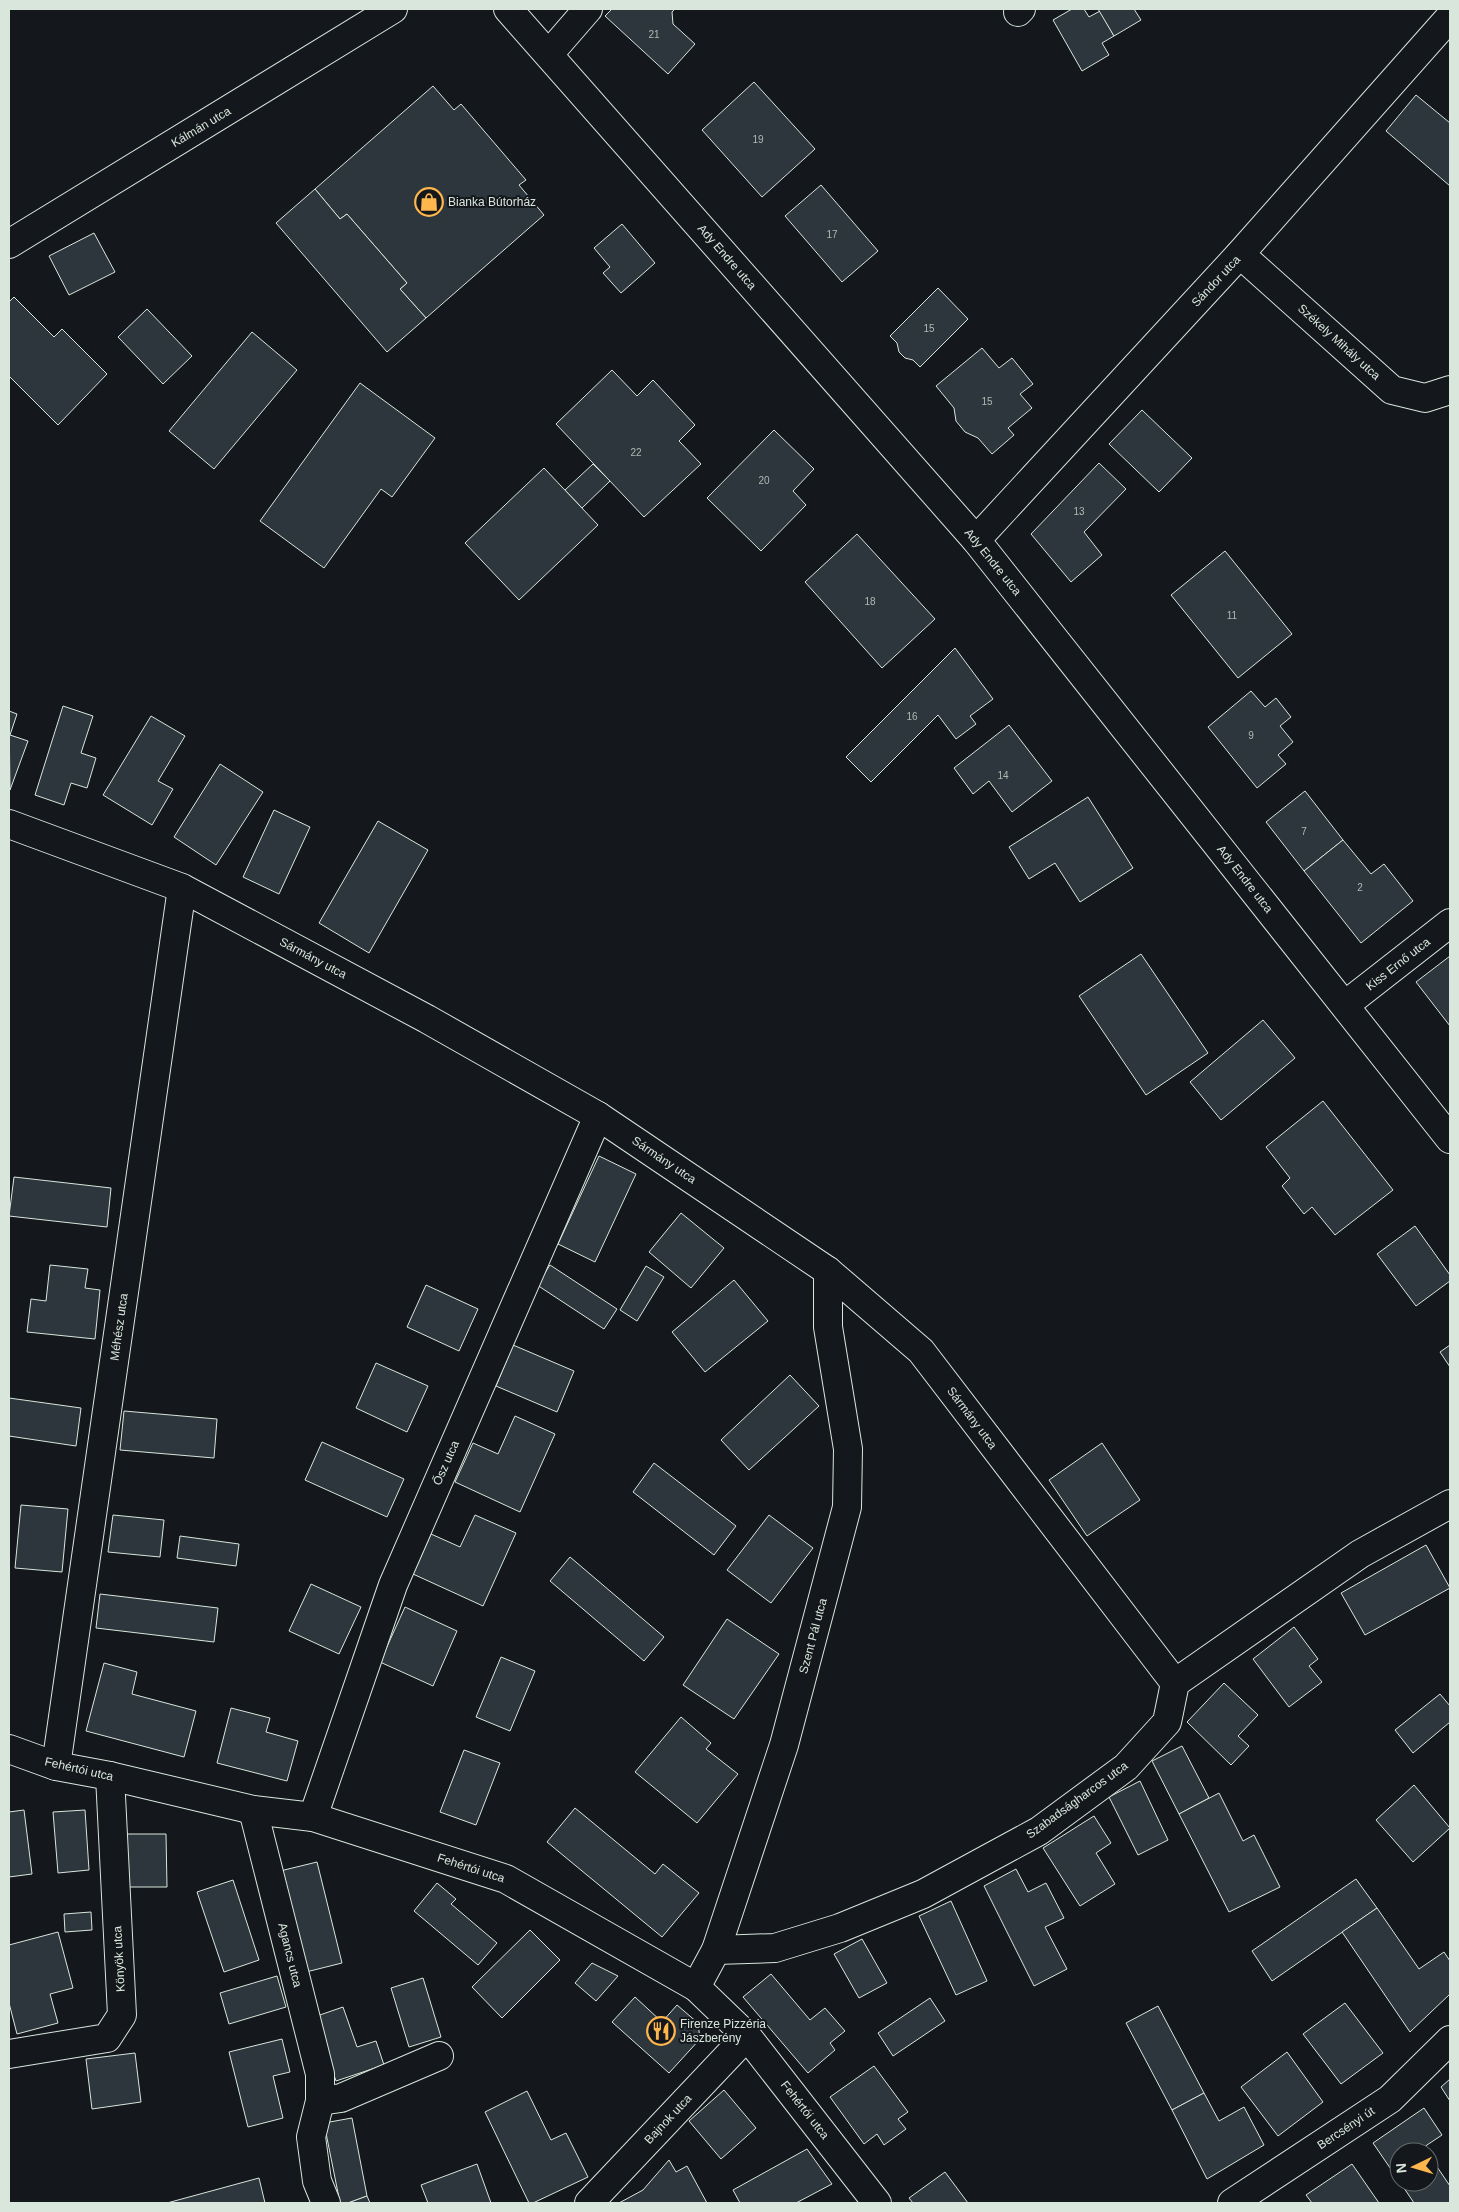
<svg xmlns="http://www.w3.org/2000/svg" width="1459" height="2212" viewBox="0 0 1459 2212" font-family="Arial,sans-serif">
	<rect width="100%" height="100%" fill="#14181c"/>
	<!-- building -->
	<g fill="#2c363c" stroke="#d8e6dc">
		<polygon points="612,9 675,9 672,12 673,24 695,44 668,74 605,16"/>
		<polygon points="1072,9 1084,9 1089,17 1100,11 1114,36 1102,43 1109,55 1082,71 1053,20"/>
		<polygon points="1098,9 1134,9 1141,20 1114,36"/>
		<polygon points="754,82 815,149 762,197 702,130"/>
		<polygon points="433,86 454,110 461,104 526,180 519,185 544,215 426,318 400,289 407,283 347,214 340,219 315,189"/>
		<polygon points="1416,95 1450,123 1450,186 1386,131"/>
		<polygon points="821,185 878,251 842,282 785,216"/>
		<polygon points="315,189 340,219 347,214 407,283 400,289 426,318 387,352 276,223"/>
		<polygon points="622,224 655,263 621,293 603,273 610,267 594,248"/>
		<polygon points="94,233 115,272 69,295 49,256"/>
		<polygon points="938,288 968,319 920,367 913,360 905,358 899,352 897,343 890,336"/>
		<polygon points="14,297 54,337 62,329 107,374 58,425 9,376 9,302"/>
		<polygon points="147,309 192,356 163,384 118,337"/>
		<polygon points="252,332 297,370 214,469 169,431"/>
		<polygon points="982,348 999,368 1012,358 1033,384 1020,394 1032,408 1008,428 1014,435 992,454 978,438 965,432 956,421 954,408 936,386"/>
		<polygon points="612,370 637,396 653,380 695,425 679,441 701,464 644,517 556,424"/>
		<polygon points="360,383 435,438 392,497 381,489 324,568 260,521"/>
		<polygon points="1142,410 1192,458 1159,492 1109,444"/>
		<polygon points="774,430 814,469 793,491 806,505 761,551 707,498"/>
		<polygon points="1099,463 1126,489 1084,532 1102,555 1071,582 1031,534"/>
		<polygon points="593,464 610,481 582,508 565,490"/>
		<polygon points="544,468 598,525 519,600 465,543"/>
		<polygon points="857,534 935,619 882,668 805,582"/>
		<polygon points="1225,551 1292,634 1238,678 1171,595"/>
		<polygon points="955,648 993,699 970,716 976,724 956,739 938,715 871,782 846,757"/>
		<polygon points="1251,691 1265,707 1276,698 1291,717 1280,726 1293,742 1278,755 1286,764 1257,788 1208,727"/>
		<polygon points="63,706 93,716 81,753 96,758 87,788 71,783 64,805 35,795"/>
		<polygon points="9,711 17,714 10,735 28,741 10,790"/>
		<polygon points="151,716 185,736 158,781 173,789 152,825 103,795"/>
		<polygon points="1009,725 1052,781 1012,812 989,781 973,794 954,768"/>
		<polygon points="220,764 263,792 216,865 174,837"/>
		<polygon points="1305,791 1343,840 1304,871 1266,822"/>
		<polygon points="1088,797 1133,868 1080,902 1055,863 1029,879 1009,847"/>
		<polygon points="274,810 310,827 279,894 243,877"/>
		<polygon points="378,821 428,850 369,953 319,923"/>
		<polygon points="1343,840 1371,874 1384,864 1413,901 1361,943 1304,871"/>
		<polygon points="1141,954 1208,1053 1146,1095 1079,996"/>
		<polygon points="1450,956 1450,1026 1416,982"/>
		<polygon points="1263,1020 1295,1058 1221,1120 1190,1082"/>
		<polygon points="1323,1101 1393,1190 1335,1235 1312,1207 1304,1214 1282,1186 1290,1178 1266,1147"/>
		<polygon points="599,1156 636,1174 595,1262 558,1244"/>
		<polygon points="14,1177 111,1188 107,1227 9,1216"/>
		<polygon points="681,1213 724,1248 691,1288 649,1252"/>
		<polygon points="1415,1226 1450,1275 1450,1281 1416,1306 1377,1254"/>
		<polygon points="50,1265 88,1269 85,1288 100,1290 95,1339 27,1332 31,1299 46,1301"/>
		<polygon points="550,1265 617,1309 604,1329 537,1285"/>
		<polygon points="646,1266 664,1277 637,1321 620,1310"/>
		<polygon points="734,1280 768,1321 705,1372 672,1332"/>
		<polygon points="426,1285 478,1309 459,1351 407,1327"/>
		<polygon points="513,1345 574,1371 557,1412 496,1386"/>
		<polygon points="1450,1345 1450,1367 1440,1352"/>
		<polygon points="376,1363 428,1386 407,1432 356,1408"/>
		<polygon points="790,1375 819,1406 749,1470 721,1440"/>
		<polygon points="9,1398 81,1408 76,1446 9,1436"/>
		<polygon points="124,1411 217,1419 214,1458 120,1450"/>
		<polygon points="515,1416 555,1434 520,1512 455,1482 473,1443 498,1454"/>
		<polygon points="322,1442 404,1479 387,1517 305,1480"/>
		<polygon points="1102,1443 1140,1500 1087,1536 1049,1480"/>
		<polygon points="654,1463 736,1526 714,1555 633,1492"/>
		<polygon points="21,1505 68,1509 62,1572 15,1568"/>
		<polygon points="113,1515 164,1520 160,1557 108,1552"/>
		<polygon points="475,1515 516,1533 483,1606 413,1574 431,1534 460,1547"/>
		<polygon points="769,1515 813,1548 771,1603 727,1570"/>
		<polygon points="180,1536 239,1544 236,1566 177,1558"/>
		<polygon points="1426,1545 1450,1588 1365,1635 1341,1593"/>
		<polygon points="570,1557 664,1637 644,1661 550,1581"/>
		<polygon points="311,1584 361,1607 339,1654 289,1631"/>
		<polygon points="100,1594 218,1608 214,1642 96,1628"/>
		<polygon points="405,1607 457,1631 433,1686 380,1662"/>
		<polygon points="727,1619 779,1654 734,1719 683,1685"/>
		<polygon points="1294,1627 1318,1659 1309,1666 1322,1682 1289,1707 1253,1659"/>
		<polygon points="501,1657 535,1671 510,1731 476,1717"/>
		<polygon points="104,1663 137,1672 132,1694 196,1711 184,1757 86,1731"/>
		<polygon points="1224,1683 1258,1715 1238,1736 1249,1746 1231,1765 1187,1722"/>
		<polygon points="1440,1694 1450,1706 1450,1722 1413,1753 1395,1730"/>
		<polygon points="231,1708 270,1718 266,1732 298,1741 287,1781 217,1763"/>
		<polygon points="681,1717 711,1743 706,1749 738,1774 697,1823 635,1772"/>
		<polygon points="1182,1746 1209,1798 1179,1814 1152,1761"/>
		<polygon points="464,1750 500,1763 476,1825 440,1812"/>
		<polygon points="1140,1781 1168,1840 1138,1855 1109,1797"/>
		<polygon points="1414,1785 1450,1828 1413,1862 1376,1820"/>
		<polygon points="1219,1793 1243,1841 1254,1835 1280,1887 1229,1912 1179,1814"/>
		<polygon points="575,1808 655,1874 663,1864 699,1893 662,1937 547,1842"/>
		<polygon points="24,1810 32,1874 9,1877 9,1812"/>
		<polygon points="85,1810 89,1870 58,1873 53,1812"/>
		<polygon points="1094,1816 1111,1843 1096,1853 1115,1884 1080,1906 1043,1848"/>
		<polygon points="122,1834 166,1834 167,1887 122,1887"/>
		<polygon points="317,1862 342,1963 302,1973 276,1872"/>
		<polygon points="1016,1869 1028,1892 1046,1883 1064,1918 1045,1927 1067,1969 1034,1986 984,1886"/>
		<polygon points="1356,1879 1377,1908 1272,1981 1252,1951"/>
		<polygon points="233,1880 259,1960 224,1972 197,1892"/>
		<polygon points="437,1883 456,1899 451,1904 497,1943 478,1965 414,1911"/>
		<polygon points="951,1901 987,1981 956,1995 919,1916"/>
		<polygon points="1377,1908 1419,1969 1444,1952 1450,1961 1450,1994 1410,2032 1342,1932"/>
		<polygon points="91,1912 92,1930 65,1932 64,1914"/>
		<polygon points="530,1930 560,1960 502,2018 472,1987"/>
		<polygon points="58,1932 73,1988 50,1994 58,2023 17,2034 9,2003 9,1945"/>
		<polygon points="862,1939 887,1983 859,1998 834,1954"/>
		<polygon points="592,1963 618,1976 596,2001 575,1983"/>
		<polygon points="771,1974 810,2020 825,2008 845,2031 830,2043 835,2050 808,2073 743,1997"/>
		<polygon points="277,1976 286,2007 229,2024 220,1993"/>
		<polygon points="423,1978 441,2037 409,2047 391,1988"/>
		<polygon points="635,1997 662,2022 677,2005 698,2023 700,2039 669,2073 612,2022"/>
		<polygon points="930,1998 945,2021 893,2056 878,2033"/>
		<polygon points="1345,2003 1383,2053 1341,2084 1303,2034"/>
		<polygon points="1158,2006 1204,2093 1172,2110 1126,2023"/>
		<polygon points="343,2007 357,2047 376,2041 384,2065 336,2081 314,2017"/>
		<polygon points="282,2039 290,2072 273,2076 283,2118 248,2127 229,2052"/>
		<polygon points="1287,2052 1323,2102 1278,2136 1241,2087"/>
		<polygon points="135,2053 141,2102 92,2109 86,2059"/>
		<polygon points="874,2066 908,2112 898,2119 906,2129 884,2145 877,2134 864,2144 830,2097"/>
		<polygon points="1450,2079 1450,2101 1441,2087"/>
		<polygon points="724,2090 756,2128 721,2159 689,2121"/>
		<polygon points="527,2091 551,2140 566,2133 588,2177 533,2203 529,2203 485,2112"/>
		<polygon points="1204,2093 1219,2121 1244,2107 1264,2145 1207,2179 1172,2110"/>
		<polygon points="1424,2108 1442,2135 1424,2147 1427,2152 1399,2152 1399,2181 1373,2143"/>
		<polygon points="352,2118 367,2196 348,2203 340,2203 324,2123"/>
		<polygon points="807,2149 832,2184 796,2203 740,2203 733,2190"/>
		<polygon points="1429,2155 1450,2186 1450,2203 1414,2203 1400,2182 1429,2182"/>
		<polygon points="669,2160 676,2172 687,2166 707,2203 619,2203 643,2190"/>
		<polygon points="477,2164 491,2203 428,2203 421,2185"/>
		<polygon points="1352,2164 1379,2203 1312,2203 1306,2195"/>
		<polygon points="945,2172 968,2203 913,2203 909,2198"/>
		<polygon points="259,2178 265,2203 167,2203"/>
		<polygon points="367,2196 370,2203 348,2203"/>
	</g>
	<g fill="none" stroke-linecap="round" stroke-linejoin="round">
		<defs>
			<g id="minor">
				<polyline points="508,9 976,540 1450,1139"/>
				<polyline points="1018,12 1021,9"/>
				<polyline points="549,54 588,9"/>
				<polyline points="9,244 393,9"/>
				<polyline points="1240,254 1392,390 1425,398 1450,390"/>
				<polyline points="976,540 1240,254 1450,17"/>
				<polyline points="9,824 182,888 427,1019 598,1116 828,1271 921,1351 1175,1683"/>
				<polyline points="1345,1005 1450,923"/>
				<polyline points="9,1749 56,1766 110,1776 253,1810 313,1817 506,1879 696,1987 747,2036 877,2203"/>
				<polyline points="56,1766 182,888"/>
				<polyline points="253,1810 320,2074 320,2101 311,2137 317,2181 326,2203"/>
				<polyline points="313,1817 393,1585 598,1116"/>
				<polyline points="716,1950 775,1948 840,1928 923,1894 1039,1831 1126,1767 1167,1722 1175,1683 1360,1554 1450,1504"/>
				<polyline points="696,1987 716,1950 784,1745 847,1507 848,1449 828,1327 828,1271"/>
				<polyline points="9,2054 107,2038 122,2015 110,1776"/>
				<polyline points="320,2101 341,2098 439,2056"/>
				<polyline points="589,2203 747,2036"/>
				<polyline points="1232,2203 1390,2099 1450,2040"/>
			</g>
		</defs>
		<!-- minor casing -->
		<use href="#minor" stroke="#d8e6dc" stroke-width="30"/>
		<!-- minor -->
		<use href="#minor" stroke="#14181c" stroke-width="28"/>
	</g>
	<!-- icons -->
	<defs>
		<symbol id="shop-ring" viewBox="-11 -11 22 22"><circle r="9.5" fill="#14181c" stroke="#ffb74d" stroke-width="1.5"/><path d="M-5-2.5h2.3a2.7 3.5 0 0 1 5.4 0H5L5.5 6h-11ZM-1.5-2.5h3a1.5 2.3 0 0 0-3 0Z" fill="#ffb74d"/></symbol>
		<symbol id="restaurant-ring" viewBox="-11 -11 22 22"><circle r="9.5" fill="#14181c" stroke="#ffb74d" stroke-width="1.5"/><path d="M-5-6h1v4h1v-4h1v4h1v-4h1v5L-1.5 .5V6h-2V.5L-5-1ZM5-6V6H3V1.5H1.5Q1.5-4 5-6Z" fill="#ffb74d"/></symbol>
	</defs>
	<g fill-rule="evenodd">
		<use href="#shop-ring" x="413" y="186" width="32" height="32"/>
		<use href="#restaurant-ring" x="645" y="2015" width="32" height="32"/>
	</g>
	<g text-anchor="middle" dominant-baseline="central" stroke-width="4" stroke-linejoin="round" paint-order="stroke">
		<!-- number labels -->
		<g font-size="10" fill="#adbab4">
			<text x="654" y="34">21</text>
			<text x="758" y="139">19</text>
			<text x="832" y="234">17</text>
			<text x="929" y="328">15</text>
			<text x="987" y="401">15</text>
			<text x="636" y="452">22</text>
			<text x="764" y="480">20</text>
			<text x="1079" y="511">13</text>
			<text x="870" y="601">18</text>
			<text x="1232" y="615">11</text>
			<text x="912" y="716">16</text>
			<text x="1251" y="735">9</text>
			<text x="1003" y="775">14</text>
			<text x="1304" y="831">7</text>
			<text x="1360" y="887">2</text>
		</g>
		<!-- street labels -->
		<g font-size="12" fill="#d8e6dc" stroke="#14181c">
			<text transform="translate(201 127) rotate(-31)">Kálmán utca</text>
			<text transform="translate(727 257) rotate(49)">Ady Endre utca</text>
			<text transform="translate(1216 281) rotate(-47)">Sándor utca</text>
			<text transform="translate(1339 342) rotate(42)">Székely Mihály utca</text>
			<text transform="translate(993 562) rotate(51)">Ady Endre utca</text>
			<text transform="translate(1245 879) rotate(52)">Ady Endre utca</text>
			<text transform="translate(313 958) rotate(28)">Sármány utca</text>
			<text transform="translate(1398 964) rotate(-38)">Kiss Ernő utca</text>
			<text transform="translate(664 1160) rotate(34)">Sármány utca</text>
			<text transform="translate(119 1327) rotate(-82)">Méhész utca</text>
			<text transform="translate(972 1418) rotate(53)">Sármány utca</text>
			<text transform="translate(446 1463) rotate(-66)">Ősz utca</text>
			<text transform="translate(813 1636) rotate(-75)">Szent Pál utca</text>
			<text transform="translate(79 1769) rotate(13)">Fehértói utca</text>
			<text transform="translate(1077 1800) rotate(-36)">Szabadságharcos utca</text>
			<text transform="translate(471 1868) rotate(18)">Fehértói utca</text>
			<text transform="translate(290 1955) rotate(76)">Agancs utca</text>
			<text transform="translate(119 1959) rotate(-93)">Könyök utca</text>
			<text transform="translate(805 2110) rotate(52)">Fehértói utca</text>
			<text transform="translate(668 2119) rotate(-47)">Bajnok utca</text>
			<text transform="translate(1346 2128) rotate(-34)">Bercsényi út</text>
		</g>
		<!-- poi labels -->
		<g font-size="12" fill="#d8e6dc" stroke="#14181c" text-anchor="start">
			<text x="448" y="202">Bianka Bútorház</text>
			<text x="680" y="2024">Firenze Pizzéria<tspan x="680" dy="14">Jászberény</tspan></text>
		</g>
	</g>
	<!-- border -->
	<rect width="1459" height="2212" fill="none" stroke="#d8e6dc" stroke-width="20"/>
	<!-- north arrow -->
	<g transform="translate(1414 2167) rotate(265)"><circle r="24" fill="#14181c" stroke="#626a69"/>
	<path d="M0-4L9 19L0 12L-9 19Z" fill="#ffb74d"/>
	<text y="-8" font-size="14" font-weight="bold" text-anchor="middle" fill="#d8e6dc">N</text>
	</g>
</svg>
